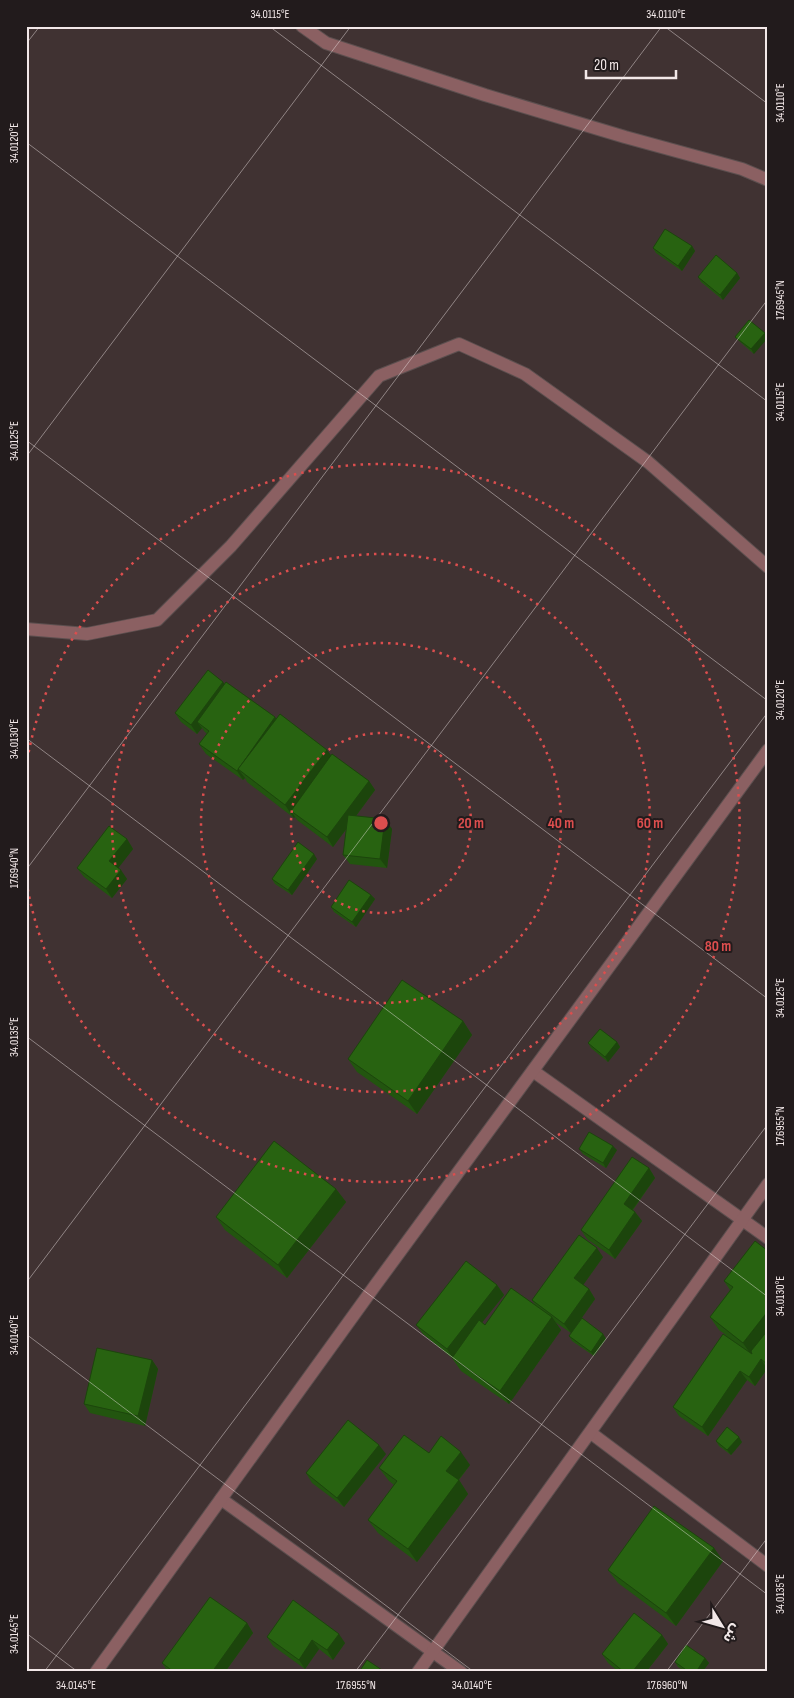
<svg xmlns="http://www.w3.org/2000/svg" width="794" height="1698" viewBox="0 0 794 1698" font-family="'Sofia Sans Condensed','Noto Sans Arabic',sans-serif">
	<rect width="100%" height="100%" fill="#403232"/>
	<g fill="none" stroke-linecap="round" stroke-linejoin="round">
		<defs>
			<g id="minor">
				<polyline points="302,26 326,43 485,95 625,137 742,169 768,180"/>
				<polyline points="26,629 87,634 157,620 231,546 379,376 459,344 525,374 648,462 768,567"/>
				<polyline points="533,1071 768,1238"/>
				<polyline points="591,1433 768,1566"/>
				<polyline points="221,1499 461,1672"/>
				<polyline points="418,1672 768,1184"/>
			</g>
			<polyline id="tertiary" points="96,1672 374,1287 768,750"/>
		</defs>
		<!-- minor casing -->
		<use href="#minor" stroke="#5c4f4f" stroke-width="14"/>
		<!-- tertiary casing -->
		<use href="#tertiary" stroke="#5c4f4f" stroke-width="14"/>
		<!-- minor -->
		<use href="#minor" stroke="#8b6062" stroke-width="12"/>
		<!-- tertiary -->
		<use href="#tertiary" stroke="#8b6062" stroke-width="12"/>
	</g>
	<!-- wall -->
	<g fill="#22550f">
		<polygon points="692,246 695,251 682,271 656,253 653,248"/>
		<polygon points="737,273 740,278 723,300 701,282 698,277"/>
		<polygon points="749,320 754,354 739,341 735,337"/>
		<polygon points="225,684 369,781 375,790 356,816 392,829 387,868 350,864 343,855 347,828 333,847 297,820 295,817 294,818 247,782 245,778 243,780 206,754 199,744 207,734 204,731 202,728 197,734 181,722 175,713"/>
		<polygon points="127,839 133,849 118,868 127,879 112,898 84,877 77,868"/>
		<polygon points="317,859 292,895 275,884 272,879"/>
		<polygon points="371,895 375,899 356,927 334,912 331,907"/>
		<polygon points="463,1021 472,1035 417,1114 357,1072 348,1059"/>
		<polygon points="617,1042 620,1047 608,1062 591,1048 588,1043"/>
		<polygon points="579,1149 617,1150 606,1168 583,1154"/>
		<polygon points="649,1168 655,1178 633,1210 635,1212 642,1221 615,1259 587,1239 581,1230"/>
		<polygon points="336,1189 346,1202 287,1278 225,1230 216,1217"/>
		<polygon points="768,1251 768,1369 767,1369 755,1386 747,1380 708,1436 679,1416 673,1407 726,1335 719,1330 710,1317 730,1290 724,1281"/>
		<polygon points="603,1257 583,1285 589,1289 595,1299 571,1333 555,1322 561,1330 509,1404 461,1371 452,1358 423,1334 416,1325 497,1285 504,1295 482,1322 485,1325 536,1306 532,1300"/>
		<polygon points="603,1334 606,1339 594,1356 572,1341 569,1336"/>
		<polygon points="152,1360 158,1369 145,1426 90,1413 84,1404"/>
		<polygon points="716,1441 742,1442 731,1455 719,1446"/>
		<polygon points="429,1453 470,1465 459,1480 468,1494 417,1562 378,1533 368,1520 394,1485 389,1481 379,1468"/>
		<polygon points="386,1454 344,1507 312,1483 306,1473"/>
		<polygon points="714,1548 723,1561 676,1626 618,1583 608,1570"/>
		<polygon points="247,1623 253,1633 225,1672 168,1672 162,1663"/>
		<polygon points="662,1635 668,1644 646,1672 619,1672 608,1663 602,1654"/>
		<polygon points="267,1637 345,1643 333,1660 319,1649 305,1669 273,1646"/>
		<polygon points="705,1658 709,1663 702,1672 686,1672 678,1667 675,1662"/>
	</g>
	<!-- shaded-wall -->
	<g fill="#1c450c">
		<polygon points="692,246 695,251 682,271 678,266"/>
		<polygon points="737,273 740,278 723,300 720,295"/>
		<polygon points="765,333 768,338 754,354 751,349"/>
		<polygon points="223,682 230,691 197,722 202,728 197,734 191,725"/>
		<polygon points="275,717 282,727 238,769"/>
		<polygon points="327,750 337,763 291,811 295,817 294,818 285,805"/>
		<polygon points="238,769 245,778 243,780 237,771"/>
		<polygon points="369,781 375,790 333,847 327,837"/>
		<polygon points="385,819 392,829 387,868 380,859"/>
		<polygon points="127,839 133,849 116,871 109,861"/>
		<polygon points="314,854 317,859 292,895 288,890"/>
		<polygon points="121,870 127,879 112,898 106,889"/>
		<polygon points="371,895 375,899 356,927 352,922"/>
		<polygon points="463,1021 472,1035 417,1114 408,1101"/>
		<polygon points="617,1042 620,1047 608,1062 605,1057"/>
		<polygon points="613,1146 617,1150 606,1168 603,1163"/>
		<polygon points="649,1168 655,1178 630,1213 624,1204"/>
		<polygon points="336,1189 346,1202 287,1278 278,1265"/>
		<polygon points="635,1212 642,1221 615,1259 609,1250"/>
		<polygon points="597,1248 603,1257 581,1288 574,1278"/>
		<polygon points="497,1285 504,1295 453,1359 447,1349"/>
		<polygon points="589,1289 595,1299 571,1333 564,1324"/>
		<polygon points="768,1311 768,1336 752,1356 743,1343"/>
		<polygon points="552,1317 561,1330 509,1404 500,1391"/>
		<polygon points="603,1334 606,1339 594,1356 591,1352"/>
		<polygon points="761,1359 767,1369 755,1386 749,1377"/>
		<polygon points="152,1360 158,1369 145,1426 138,1416"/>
		<polygon points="740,1371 747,1380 708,1436 702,1427"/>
		<polygon points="739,1437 742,1442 731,1455 727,1450"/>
		<polygon points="379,1445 386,1454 344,1507 337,1498"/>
		<polygon points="461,1452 470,1465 455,1484 446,1471"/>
		<polygon points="459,1480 468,1494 417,1562 408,1549"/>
		<polygon points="714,1548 723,1561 676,1626 666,1613"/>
		<polygon points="247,1623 253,1633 225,1672 212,1672"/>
		<polygon points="339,1634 345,1643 333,1660 327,1650"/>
		<polygon points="662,1635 668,1644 646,1672 632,1672"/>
		<polygon points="312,1640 319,1649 305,1669 299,1660"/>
		<polygon points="705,1658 709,1663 702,1672 696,1672"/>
	</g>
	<!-- building -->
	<g fill="#286311" stroke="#1c450c">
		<polygon points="665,229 692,246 678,266 653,248"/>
		<polygon points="716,255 737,273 720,295 698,277"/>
		<polygon points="749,320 765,333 751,349 735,337"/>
		<polygon points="208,670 223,682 191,725 175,713"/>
		<polygon points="226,682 275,717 237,771 199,744 209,731 197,722"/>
		<polygon points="280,714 327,750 285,805 238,769"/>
		<polygon points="332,754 369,781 327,837 291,811"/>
		<polygon points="348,815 385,819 380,859 343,855"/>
		<polygon points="109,826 127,839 109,861 121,870 106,889 77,868"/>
		<polygon points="298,842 314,854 288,890 272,879"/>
		<polygon points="349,880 371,895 352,922 331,907"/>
		<polygon points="402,980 463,1021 408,1101 348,1059"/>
		<polygon points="600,1029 617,1042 605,1057 588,1043"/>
		<polygon points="589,1132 613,1146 603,1163 579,1149"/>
		<polygon points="274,1141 336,1189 278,1265 216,1217"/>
		<polygon points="632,1157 649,1168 624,1204 635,1212 609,1250 581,1230"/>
		<polygon points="579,1235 597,1248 574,1278 589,1289 564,1324 532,1300"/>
		<polygon points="755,1241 768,1251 768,1311 743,1343 710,1317 733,1287 724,1281"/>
		<polygon points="466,1261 497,1285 447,1349 416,1325"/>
		<polygon points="511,1288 552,1317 500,1391 452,1358 479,1320 485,1325"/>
		<polygon points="582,1318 603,1334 591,1352 569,1336"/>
		<polygon points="768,1330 768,1365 761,1359 749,1377 740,1371 702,1427 673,1407 723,1334 752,1354 751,1351"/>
		<polygon points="97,1348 152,1360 138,1416 84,1404"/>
		<polygon points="348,1420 379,1445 337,1498 306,1473"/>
		<polygon points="727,1427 739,1437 727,1450 716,1441"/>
		<polygon points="404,1435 429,1453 441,1436 461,1452 446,1471 459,1480 408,1549 368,1520 397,1481 379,1468"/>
		<polygon points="654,1506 714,1548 666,1613 608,1570"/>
		<polygon points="210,1597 247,1623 212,1672 174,1672 162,1663"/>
		<polygon points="293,1600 339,1634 327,1650 312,1640 299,1660 267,1637"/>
		<polygon points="634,1613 662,1635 632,1672 624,1672 602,1654"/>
		<polygon points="686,1645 705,1658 696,1672 689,1672 675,1662"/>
		<polygon points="367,1660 385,1672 359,1672"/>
	</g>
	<!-- ticks -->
	<path fill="none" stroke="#f2e8e8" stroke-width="1" stroke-opacity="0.45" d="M269,26L768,402M664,26L768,104M26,44L40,26M26,142L768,701M26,440L768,999M26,457L351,26M26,738L768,1297M26,870L662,26M26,1036L768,1595M26,1283L768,299M26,1334L474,1672M26,1633L78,1672M44,1672L768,712M355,1672L768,1124M666,1672L768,1537"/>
	<!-- distance rings -->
	<g fill="none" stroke="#dc4e4e" stroke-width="2.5" stroke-dasharray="2.5 5">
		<circle cx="381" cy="823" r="90"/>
		<circle cx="381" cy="823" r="180"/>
		<circle cx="381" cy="823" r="269"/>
		<path d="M26 767A359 359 0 1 1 26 879"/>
	</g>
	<circle cx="381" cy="823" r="8" fill="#dc4e4e" stroke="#221b1c" stroke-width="2.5"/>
	<g font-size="15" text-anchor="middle" font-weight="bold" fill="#dc4e4e" stroke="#221b1c" stroke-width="4" stroke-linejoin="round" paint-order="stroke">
		<text x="471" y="828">20 m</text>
		<text x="561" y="828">40 m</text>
		<text x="650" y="828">60 m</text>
		<text x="718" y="951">80 m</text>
	</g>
	<!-- border -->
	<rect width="794" height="1698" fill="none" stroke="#221b1c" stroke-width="55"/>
	<!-- north arrow -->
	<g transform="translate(722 1626) rotate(127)" stroke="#221b1c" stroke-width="4" paint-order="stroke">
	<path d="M0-4L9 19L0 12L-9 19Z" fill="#f2e8e8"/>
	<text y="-8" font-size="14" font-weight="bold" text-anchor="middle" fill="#f2e8e8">ش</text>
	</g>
	<!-- scale -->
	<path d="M586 70v8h90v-8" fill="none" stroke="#f2e8e8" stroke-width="2.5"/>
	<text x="594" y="70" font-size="15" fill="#f2e8e8" stroke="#221b1c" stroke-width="4" paint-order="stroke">20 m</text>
	<rect x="28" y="28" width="738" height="1642" fill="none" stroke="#f2e8e8" stroke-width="2"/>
	<g font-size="12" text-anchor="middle" fill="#f2e8e8">
		<text x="270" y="18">34.0115°E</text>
		<text x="666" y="18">34.0110°E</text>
		<text transform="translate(780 103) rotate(-90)" y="4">34.0110°E</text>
		<text transform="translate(14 143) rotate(-90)" y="4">34.0120°E</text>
		<text transform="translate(780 300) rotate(-90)" y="4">17.6945°N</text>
		<text transform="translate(780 402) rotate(-90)" y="4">34.0115°E</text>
		<text transform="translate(14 441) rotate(-90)" y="4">34.0125°E</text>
		<text transform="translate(780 700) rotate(-90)" y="4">34.0120°E</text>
		<text transform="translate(14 739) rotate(-90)" y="4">34.0130°E</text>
		<text transform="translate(14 868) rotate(-90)" y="4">17.6940°N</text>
		<text transform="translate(780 998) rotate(-90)" y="4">34.0125°E</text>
		<text transform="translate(14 1037) rotate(-90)" y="4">34.0135°E</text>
		<text transform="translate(780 1126) rotate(-90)" y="4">17.6955°N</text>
		<text transform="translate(780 1296) rotate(-90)" y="4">34.0130°E</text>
		<text transform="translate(14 1335) rotate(-90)" y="4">34.0140°E</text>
		<text transform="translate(780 1594) rotate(-90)" y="4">34.0135°E</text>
		<text transform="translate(14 1634) rotate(-90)" y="4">34.0145°E</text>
		<text x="76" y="1689">34.0145°E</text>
		<text x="356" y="1689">17.6955°N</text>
		<text x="472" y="1689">34.0140°E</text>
		<text x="667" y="1689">17.6960°N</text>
	</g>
</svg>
